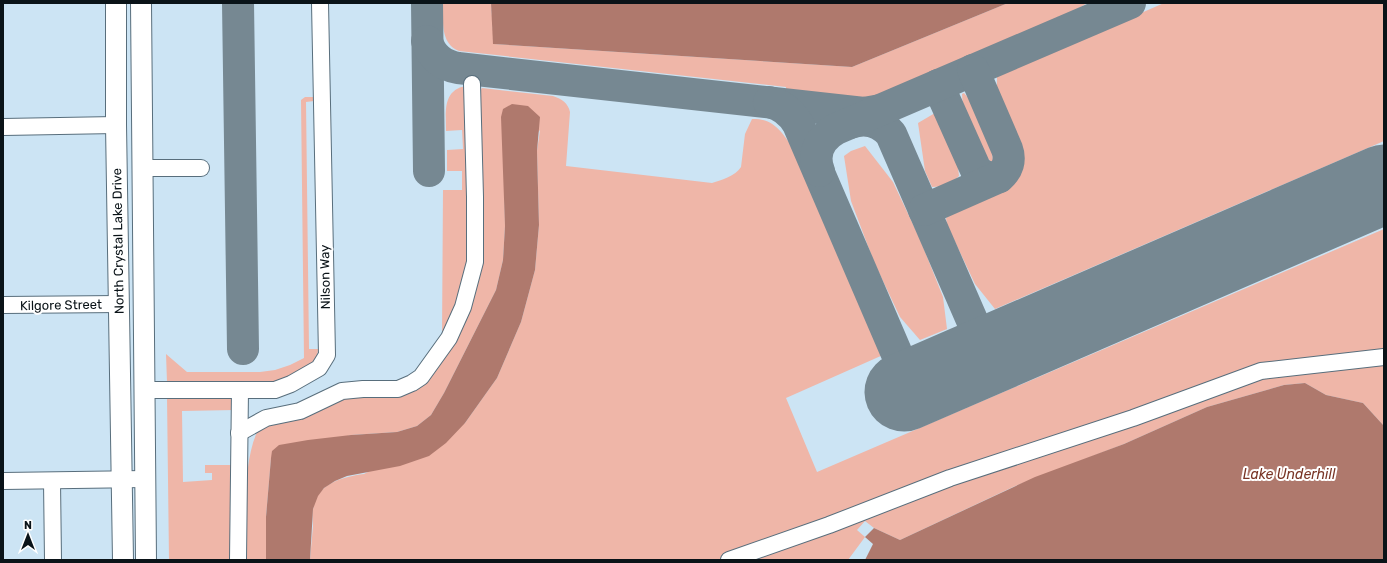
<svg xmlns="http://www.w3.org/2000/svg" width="1387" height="563" viewBox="0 0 1387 563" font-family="Rubik,sans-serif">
	<rect width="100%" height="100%" fill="#cce4f4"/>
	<!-- green -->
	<g fill="#efb6a8">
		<path d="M443,3H491L494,44L852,67L1008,3H1087L1073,12L933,73L871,98L786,93V87L459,51C440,44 443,20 443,3Z"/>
		<path d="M1164,3H1384V141L995,309L975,284L947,225L946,218L968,200L1005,180C1029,160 1005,128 998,105C996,96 997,85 997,76Z"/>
		<path d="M466,86L470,254L460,301L442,338L443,190H462V171H447V150L463,149L462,130L446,131C446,113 442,90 466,86Z"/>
		<path d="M482,88L553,96C562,99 568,103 570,112L566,166L712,183C722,180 735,176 741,167L745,134L752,119C776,118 783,135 796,152L883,355L786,398L817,472L1384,229V354L1279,364L770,543L719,560H310C311,549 312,537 313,526C313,521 312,516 313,510C315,484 342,477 364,474L465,423L497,378L521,322L535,270L539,225L537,151L540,130L504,172L505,226L503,260L496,290L444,393L431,415L417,426L397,432L351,435L271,458L266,517V560H244C245,525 242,453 261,425L335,399L402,393L465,311L478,95Z"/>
		<polygon points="964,93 983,116 990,133 993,161 991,162 973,141 964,121 962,94"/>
		<path d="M305,97H314V101L306,102L309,349H318C318,353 317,358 314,361C309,369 281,380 271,382H167L166,354L187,372H260L275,370L290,365L304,358L301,100Z"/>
		<path d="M935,113C956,137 956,145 959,176C951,184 942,187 932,187L925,171L918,123Z"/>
		<polygon points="865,146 893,182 920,239 943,297 947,329 920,340 900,317 874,262 851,201 844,156 851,151"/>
		<polygon points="1384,361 1384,426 1363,403 1326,395 1305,383 1284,385 1207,407 1124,444 1013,487 900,540 874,528 865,521 857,530 865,537 848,560 739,560 940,487 1261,378"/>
		<polygon points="167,397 230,398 232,399 235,410 182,411 183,482 212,480 212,473 205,473 205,465 231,465 232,560 169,560"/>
	</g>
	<!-- water -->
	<g fill="#af796d">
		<polygon points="491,3 1008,3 852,67 493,44"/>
		<polygon points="512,104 528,106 540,117 537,151 539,225 535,270 521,322 497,378 465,423 446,443 429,456 400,466 347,476 335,481 324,488 318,496 313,509 310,560 266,560 266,517 271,458 272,451 279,445 308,440 351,435 397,432 417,426 431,415 444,393 496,290 503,260 505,226 501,117 503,109"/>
		<polygon points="1305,383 1326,395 1363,403 1384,426 1384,560 865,560 873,544 865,537 874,528 900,540 1035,477 1124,444 1207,407 1284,385"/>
	</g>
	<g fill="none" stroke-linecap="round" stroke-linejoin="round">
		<!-- taxiway -->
		<g stroke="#768892" stroke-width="32">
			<polyline points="238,3 243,349"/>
			<polyline points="427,3 429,171"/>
			<path d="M427,41C431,56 442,65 458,68L864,113L881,110"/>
			<path d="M938,85L976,170C982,176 989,179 999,177"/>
			<path d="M769,102C782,105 791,112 798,124L912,389"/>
			<path d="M850,123C866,117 880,121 891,134L975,327C985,342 999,343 1016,344"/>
			<path d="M819,171C812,153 820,138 836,129L1130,3"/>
			<path d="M924,210L999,177C1008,170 1011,160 1007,149L973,70"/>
		</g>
		<!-- runway -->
		<polyline stroke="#768892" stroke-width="79" points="904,392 1384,184"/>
		<defs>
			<g id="minor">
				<polyline points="3,127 116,125"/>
				<polyline points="143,168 201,168"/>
				<polyline points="3,305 120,304"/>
				<polyline points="144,390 275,390 291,384 319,368 327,355 320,3"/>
				<polyline points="239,433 266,418 300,411 342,391 363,389 398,389 412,383 421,377 449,338 463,307 475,262 475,197 472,84"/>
				<polyline points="3,481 145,479"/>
				<polyline points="52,481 53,560"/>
				<polyline points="238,560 240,390"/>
				<polyline points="729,560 829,525 950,478 1133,418 1261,371 1384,357"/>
			</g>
			<g id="major">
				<polyline points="116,3 116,125 123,560"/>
				<polyline points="141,3 146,560"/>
			</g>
		</defs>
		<!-- minor casing -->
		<use href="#minor" stroke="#586e7c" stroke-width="18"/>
		<!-- major casing -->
		<use href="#major" stroke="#586e7c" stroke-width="22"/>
		<!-- minor -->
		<use href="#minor" stroke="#fff" stroke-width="16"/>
		<!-- major -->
		<use href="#major" stroke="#fff" stroke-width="20"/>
	</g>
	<g text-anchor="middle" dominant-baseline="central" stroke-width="4" stroke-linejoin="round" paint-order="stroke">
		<!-- street labels -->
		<g font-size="13" fill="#0a1318" stroke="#fff">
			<text transform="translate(118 241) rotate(-91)">North Crystal Lake Drive</text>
			<text transform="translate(325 277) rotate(-91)">Nilson Way</text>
			<text transform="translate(61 305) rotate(-1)">Kilgore Street</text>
		</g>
		<!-- water labels -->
		<g font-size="14" font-style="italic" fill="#793425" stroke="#fff">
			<text x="1289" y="474">Lake Underhill</text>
		</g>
	</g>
	<!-- border -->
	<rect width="1387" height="563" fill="none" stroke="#0a1318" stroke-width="8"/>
	<!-- north arrow -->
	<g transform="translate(28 535)" stroke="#ffffff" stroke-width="3" paint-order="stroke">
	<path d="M0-3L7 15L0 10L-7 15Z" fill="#0a1318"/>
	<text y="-6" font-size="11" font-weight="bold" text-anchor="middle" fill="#0a1318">N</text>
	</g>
</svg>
